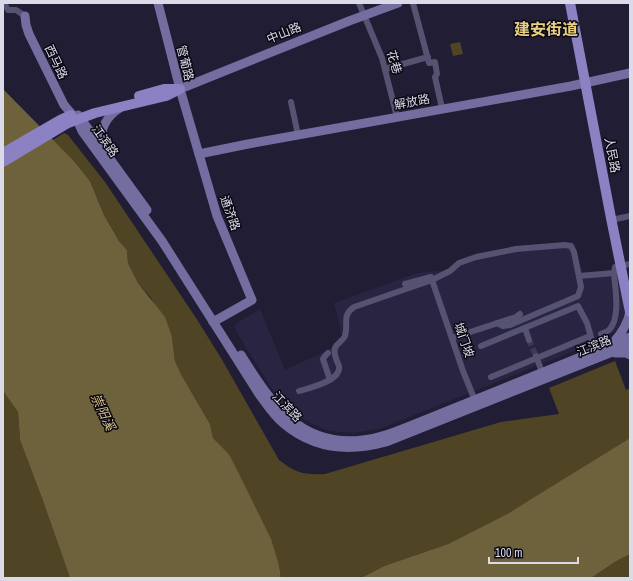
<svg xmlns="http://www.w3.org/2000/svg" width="633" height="581" viewBox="0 0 633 581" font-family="'Archivo Narrow','Noto Sans SC',sans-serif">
	<rect width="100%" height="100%" fill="#211d34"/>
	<!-- built -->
	<polygon fill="#292441" points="574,242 583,274 615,270 620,277 625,306 623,320 616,331 599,341 382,428 354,433 340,432 326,430 303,419 287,409 278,400 271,387 237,333 235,327 237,323 260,309 285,370 332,348 342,336 334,303 417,273 448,270 466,257 523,247"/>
	<!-- green -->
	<g fill="#4f4525">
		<polygon points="460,42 463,54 453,56 450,44"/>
		<path d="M64,133L68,135L105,182L196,318L221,358L279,460C296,473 303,475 325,474L501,422L559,414L549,388L615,361L626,390L630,388V438L540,494L507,514L448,544L384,566L361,578H281L279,565L229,454L213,438L210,424L182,376L175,361L172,337L151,298L138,283L128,263L127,250L119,241L104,215L90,181L74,161L53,140Z"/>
		<polygon points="3,391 18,412 20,440 43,501 70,578 3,578"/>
		<polygon points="630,554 630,578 591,578 615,562"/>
	</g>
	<!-- water -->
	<g fill="#6e623d">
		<polygon points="3,89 74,161 90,181 104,215 119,241 127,250 128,263 138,283 165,317 172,337 175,361 182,376 210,424 213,438 229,454 243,482 271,539 279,565 281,578 70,578 43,501 20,440 18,412 3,391"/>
		<polygon points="630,438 630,554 615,562 591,578 361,578 384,566 448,544 507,514"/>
	</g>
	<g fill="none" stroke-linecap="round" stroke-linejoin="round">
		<!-- street-tunnel -->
		<polyline stroke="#3d394f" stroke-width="6" stroke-dasharray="6 3" stroke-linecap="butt" points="529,340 536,356"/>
		<!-- street -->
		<g stroke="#565272" stroke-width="6">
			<polyline points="4,3 8,10 16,10 25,16"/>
			<polyline points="359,3 382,58 397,117"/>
			<polyline points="413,3 429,63 435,62 437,74 435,77 442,108"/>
			<polyline points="385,69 428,57"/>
			<polyline points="291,102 298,135"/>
			<polyline points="611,220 630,216"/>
			<polyline points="579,276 614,273"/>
			<polyline points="432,280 463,371 476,403"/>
			<polyline points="405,284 431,277"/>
			<polyline points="525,328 529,340"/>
			<path d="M601,334C603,333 607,332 609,330C621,318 615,288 614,273L615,267L630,264"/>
			<polyline points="452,338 516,317 520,314"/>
			<polyline points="481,346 578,306 587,323 595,351"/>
			<polyline points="328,353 325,356 323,359 330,380"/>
			<polyline points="536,356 542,372"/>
			<polyline points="491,377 590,336"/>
			<path d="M299,391C309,388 342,381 339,366C337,361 333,354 335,348C337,343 343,341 345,336C349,324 341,316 354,307L432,280L450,271L459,263L476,257L516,249L565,245L571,246L574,252L581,287L578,296L510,325L503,326L497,323"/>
		</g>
		<!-- secondary -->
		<g stroke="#746da0" stroke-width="9">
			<polyline points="158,3 180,89 217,216 252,300 213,322"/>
			<path d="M25,16L26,25L29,34L64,105L77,120L82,131L162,241L259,394C267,405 274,416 284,424C314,449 350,452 386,442L630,345"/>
			<polyline points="180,89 349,21 398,3"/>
			<polyline points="78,115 147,210"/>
			<path d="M102,145C99,129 107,116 120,108"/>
			<polyline points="199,154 248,144 571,86 630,73"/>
			<path d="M613,343C622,333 628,324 630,311"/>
			<polyline points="615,353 626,353 630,355"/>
			<path d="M241,355C271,402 299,448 363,440C380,438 395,432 410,426L630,337"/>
		</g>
		<!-- primary -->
		<g stroke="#8b81c3" stroke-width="10">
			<polyline points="570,3 611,218 630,312"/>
			<polyline points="139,96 164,89 178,89"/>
			<polyline points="3,153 60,120 71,115"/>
			<polyline points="3,162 68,123 95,113 166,96 180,89"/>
		</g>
	</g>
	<g text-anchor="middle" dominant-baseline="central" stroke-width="3" stroke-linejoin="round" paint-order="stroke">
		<!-- street labels -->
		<g font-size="12" fill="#dbdae9" stroke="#0a0913">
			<text transform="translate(284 33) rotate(-22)">中山路</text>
			<text transform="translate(56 62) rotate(64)">西马路</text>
			<text transform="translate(394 62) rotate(73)">花巷</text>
			<text transform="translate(185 63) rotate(76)">管葡路</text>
			<text transform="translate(412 102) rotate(-11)">解放路</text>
			<text transform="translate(105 141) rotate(54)">江滨路</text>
			<text transform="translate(612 155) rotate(79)">人民路</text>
			<text transform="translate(230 213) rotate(70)">通济路</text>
			<text transform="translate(464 340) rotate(71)">城门坡</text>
			<text transform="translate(594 346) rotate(-22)">江滨路</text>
			<text transform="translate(287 407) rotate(46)">江滨路</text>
		</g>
		<!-- water labels -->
		<g font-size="13" font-style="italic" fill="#d8c384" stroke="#0a0913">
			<text transform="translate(103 412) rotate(65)">崇阳溪</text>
		</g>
		<!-- district labels -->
		<g font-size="16" font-weight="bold" fill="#e8cf82" stroke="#0a0913">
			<text x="546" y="29">建安街道</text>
		</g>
	</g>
	<!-- border -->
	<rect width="633" height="581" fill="none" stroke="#dbdae9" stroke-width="8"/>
	<!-- scale -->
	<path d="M489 557v6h89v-6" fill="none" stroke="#dbdae9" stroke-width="2"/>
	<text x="495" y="557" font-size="12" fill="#dbdae9" stroke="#0a0913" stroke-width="3" paint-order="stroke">100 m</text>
</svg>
